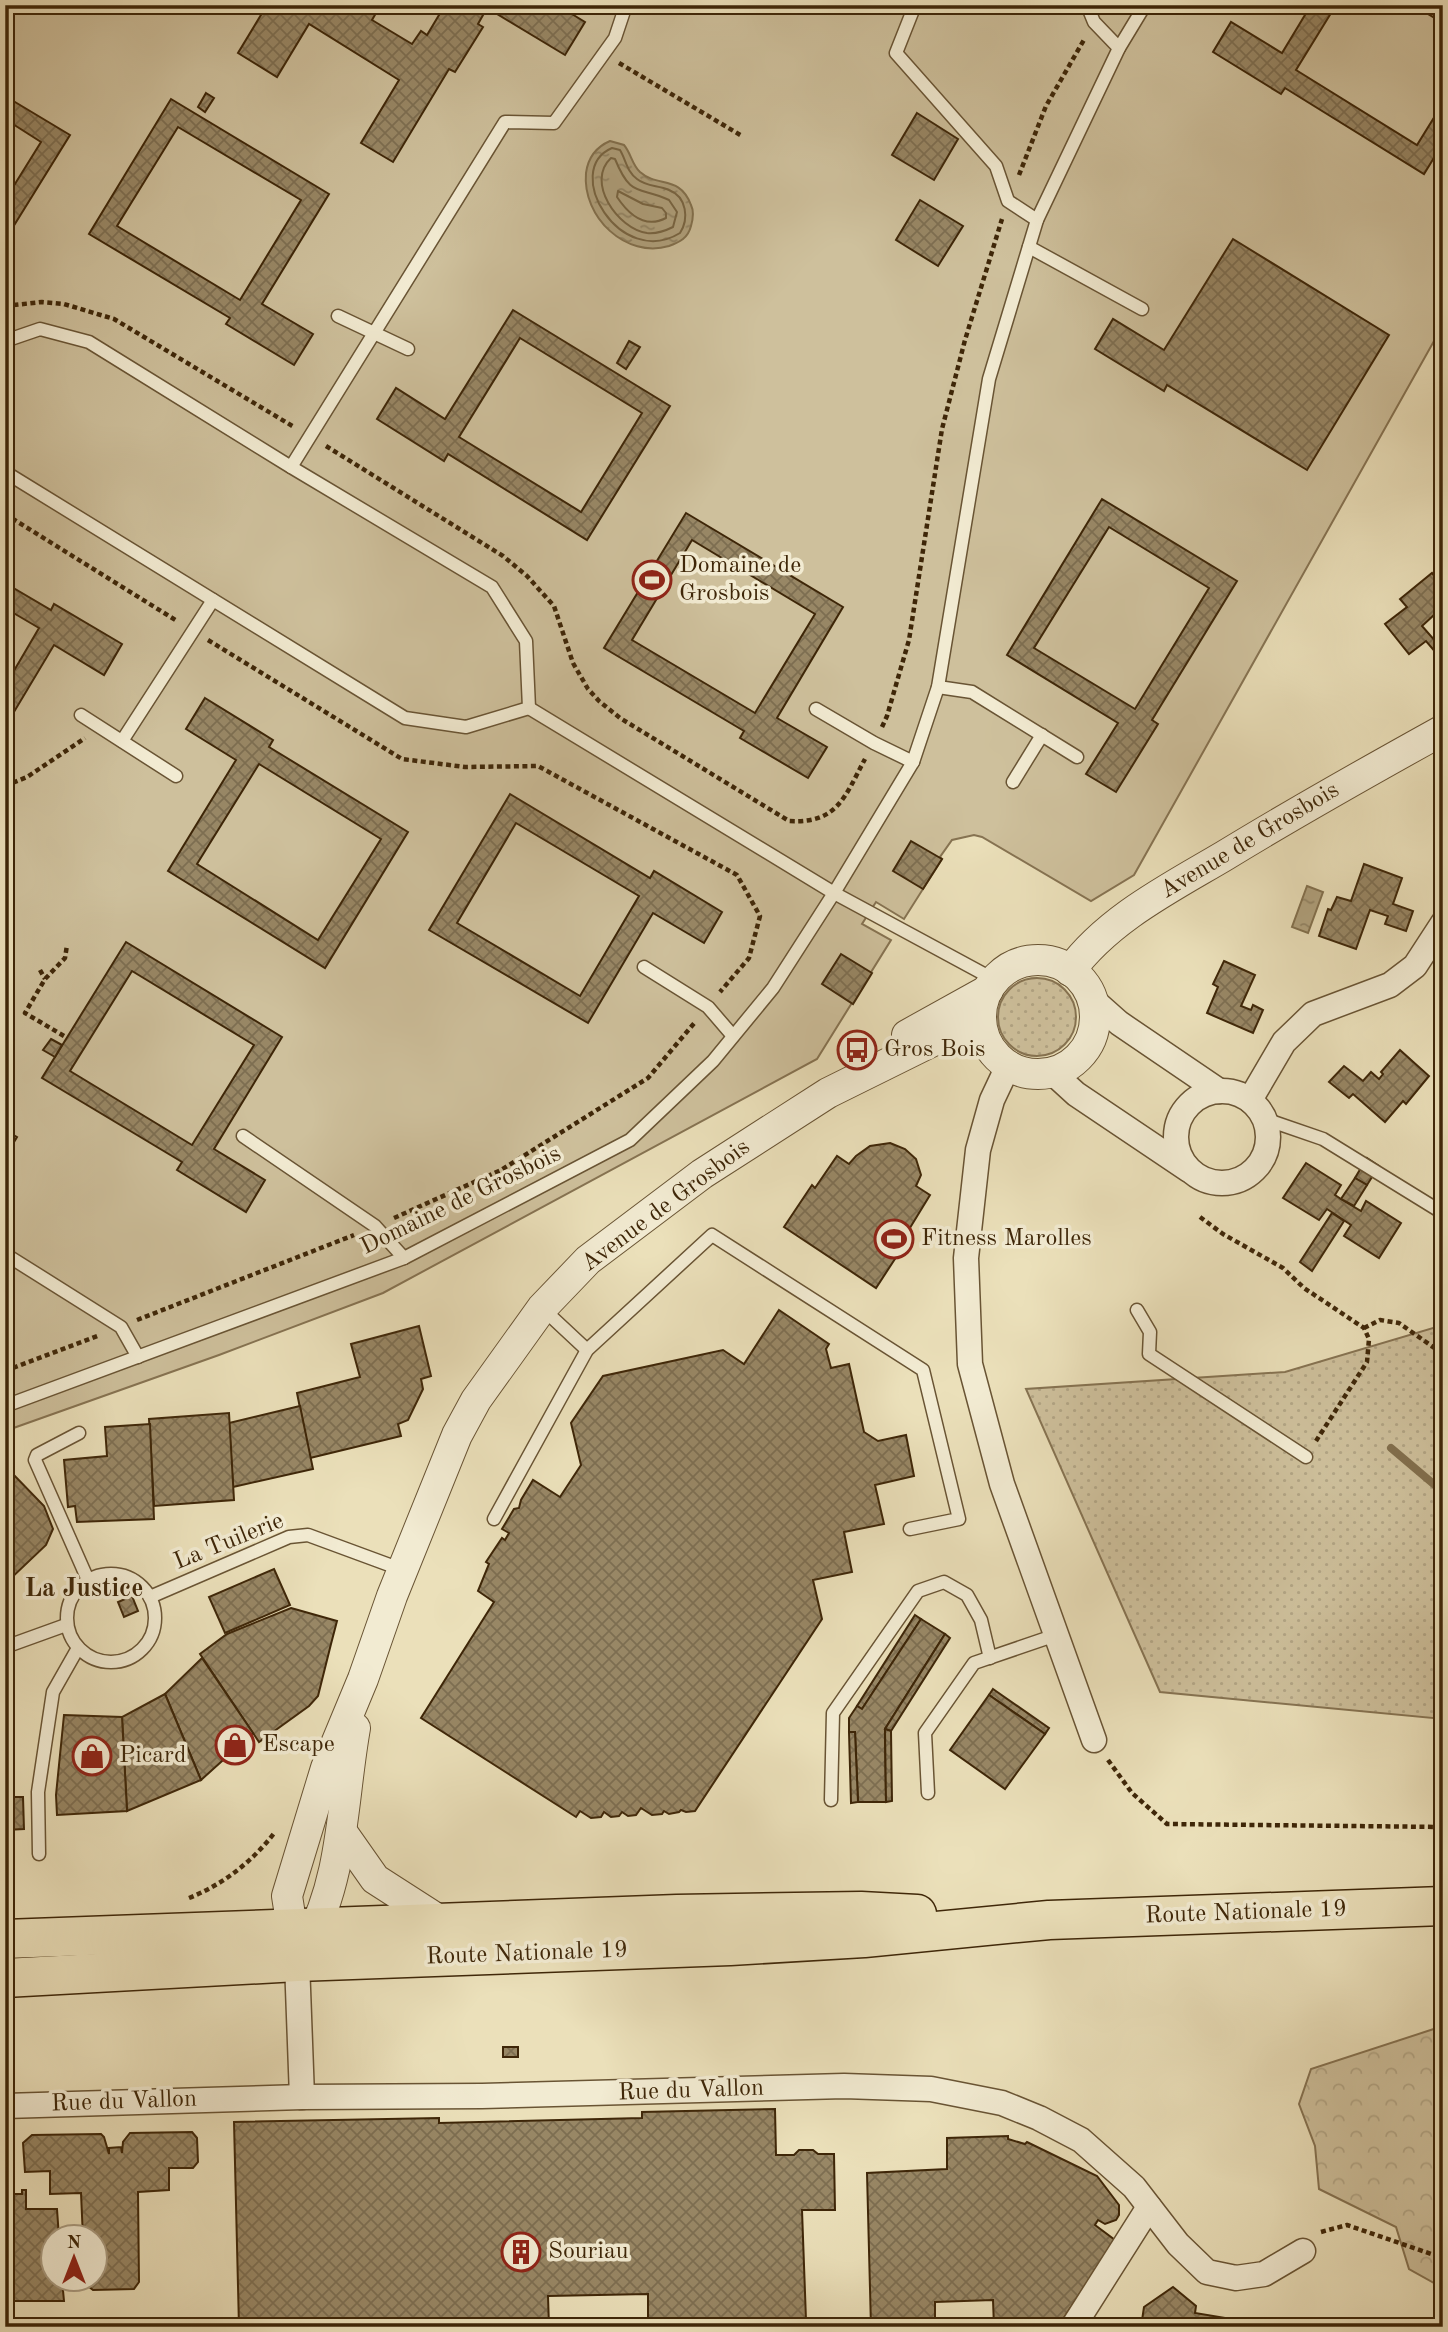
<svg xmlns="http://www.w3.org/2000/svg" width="1448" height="2332" viewBox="0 0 1448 2332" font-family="'Old Standard TT',serif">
	<defs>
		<pattern id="grass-dots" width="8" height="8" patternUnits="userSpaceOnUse" patternTransform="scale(1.75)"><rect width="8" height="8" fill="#cec09c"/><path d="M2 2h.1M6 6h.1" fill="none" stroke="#b2a585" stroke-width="1.8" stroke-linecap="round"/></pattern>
		<pattern id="forest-crowns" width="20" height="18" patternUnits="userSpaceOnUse" patternTransform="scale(1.75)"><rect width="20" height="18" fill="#cec09c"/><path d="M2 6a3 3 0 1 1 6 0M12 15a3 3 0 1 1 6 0" fill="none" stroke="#b2a585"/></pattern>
		<pattern id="water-ripples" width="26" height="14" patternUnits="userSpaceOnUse" patternTransform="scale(1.75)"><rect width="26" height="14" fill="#b0a17d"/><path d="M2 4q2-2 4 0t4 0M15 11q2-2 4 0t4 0" fill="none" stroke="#918364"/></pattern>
		<pattern id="building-cross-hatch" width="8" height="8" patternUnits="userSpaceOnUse" patternTransform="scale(1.75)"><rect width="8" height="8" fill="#988765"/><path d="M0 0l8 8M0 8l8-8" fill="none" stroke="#7d6e51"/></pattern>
	</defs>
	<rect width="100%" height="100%" fill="#ebe0ba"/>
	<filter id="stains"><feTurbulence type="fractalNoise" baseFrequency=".00286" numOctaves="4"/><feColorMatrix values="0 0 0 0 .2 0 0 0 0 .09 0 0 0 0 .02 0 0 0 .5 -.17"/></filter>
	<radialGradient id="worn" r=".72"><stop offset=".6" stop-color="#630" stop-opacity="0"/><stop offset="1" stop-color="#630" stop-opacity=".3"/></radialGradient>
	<!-- grass -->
	<g fill="url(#grass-dots)" stroke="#867352" stroke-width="2">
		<circle cx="1037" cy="1017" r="39"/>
		<polygon points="1443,1325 1443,1719 1160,1692 1026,1389 1285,1372"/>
	</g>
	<!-- forest -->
	<polygon fill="url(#forest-crowns)" stroke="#867352" stroke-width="2" points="1443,2026 1443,2288 1409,2269 1396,2227 1319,2189 1315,2146 1299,2104 1311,2069"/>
	<!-- garden -->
	<polygon fill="#cec09c" stroke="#867352" stroke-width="2" points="5,5 1443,5 1443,325 1134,875 1091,901 982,837 974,835 952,840 940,857 942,859 904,919 876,902 862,924 891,940 817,1059 383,1293 219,1355 5,1431"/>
	<!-- water -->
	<g fill="url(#water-ripples)" stroke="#82704e" stroke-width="2">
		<path d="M610,141L624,145C631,153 632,165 640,172C658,188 680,175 691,205C694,211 693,219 691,226C688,238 680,242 669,246C626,259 582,217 586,173C588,158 596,147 610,141Z"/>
		<polygon points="1307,886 1323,892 1308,933 1292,927"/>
	</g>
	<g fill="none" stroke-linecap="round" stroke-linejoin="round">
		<!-- shore -->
		<g stroke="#776442" stroke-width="2">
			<path d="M612,148L620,150C626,160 627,172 637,179C647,187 658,185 669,190C687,197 689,219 680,233C620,270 561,170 612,148Z"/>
			<path d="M611,158L615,159C631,198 638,186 669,200L677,212L673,227C665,231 656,234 647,233C618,229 585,182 611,158Z"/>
			<path d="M618,191L643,204L662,208L666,213V218C645,229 629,215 617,197Z"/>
		</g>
		<!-- stream -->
		<polyline stroke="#82704e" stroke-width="8" points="1391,1448 1443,1492"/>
	</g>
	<!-- building -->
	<g fill="url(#building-cross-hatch)" stroke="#3e2608" stroke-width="2" fill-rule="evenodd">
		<polygon points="267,5 363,5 376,13 372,20 412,44 421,31 427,35 445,5 557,5 585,22 565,55 487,8 478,24 483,27 455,72 449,69 393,162 361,143 399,80 309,24 277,77 238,53"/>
		<polygon points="1311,5 1336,5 1296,70 1417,145 1443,103 1443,143 1424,174 1285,88 1281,94 1213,52 1231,22 1282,53"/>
		<polygon points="1413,5 1443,5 1443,23"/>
		<polygon points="206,93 214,98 205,112 198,107"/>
		<polygon points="5,96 70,135 5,240 5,200 41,142 5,119"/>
		<path d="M171,99L329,194L262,304L313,334L294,365L226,324L230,318L89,234ZM178,127L301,200L240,300L117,226Z"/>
		<polygon points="917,113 958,139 934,180 892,155"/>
		<polygon points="920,200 963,226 938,266 896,240"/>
		<polygon points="1233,239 1389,335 1307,470 1167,385 1164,391 1095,349 1113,319 1164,350"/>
		<path d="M513,310L670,406L587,540L448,454L444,461L377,419L396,388L445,419ZM520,338L642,413L581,512L459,437Z"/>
		<polygon points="629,341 640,347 626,369 617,363"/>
		<path d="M1102,499L1237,581L1152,720L1158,724L1116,792L1086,774L1118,723L1007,655ZM1109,527L1209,588L1135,709L1034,648Z"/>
		<path d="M686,513L843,607L777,718L827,747L808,778L740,738L744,731L604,648ZM692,540L815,614L755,713L632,640Z"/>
		<polygon points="1432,573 1443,586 1443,614 1437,618 1434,615 1422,626 1436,642 1443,637 1443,661 1426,641 1409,654 1385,624 1407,607 1400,599"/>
		<polygon points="5,583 51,610 54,604 122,644 104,675 54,645 5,727 5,686 39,628 5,608"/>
		<path d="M205,698L273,740L269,747L408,832L325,968L168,871L236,760L186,729ZM259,764L381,839L318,940L197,864Z"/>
		<path d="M510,794L650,878L654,871L722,912L704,943L653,913L588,1023L429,930ZM516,823L639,896L580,996L457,923Z"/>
		<polygon points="911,841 942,859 923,889 893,871"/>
		<polygon points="1364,864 1402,878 1393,904 1413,911 1406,931 1385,924 1388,916 1370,910 1356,949 1319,936 1328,909 1331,910 1337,897 1351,901"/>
		<path d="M126,942L282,1037L214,1149L265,1180L246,1212L177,1170L182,1162L42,1078ZM132,971L254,1045L192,1145L70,1071Z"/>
		<polygon points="841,954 872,973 853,1004 822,984"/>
		<polygon points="1224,961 1255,975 1241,1006 1251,1010 1253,1005 1263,1010 1253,1033 1207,1013 1218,987 1213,984"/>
		<polygon points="51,1039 62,1045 55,1057 43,1050"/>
		<polygon points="1400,1050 1429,1076 1406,1104 1403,1101 1385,1122 1353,1094 1349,1098 1329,1082 1344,1066 1363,1081 1371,1072 1379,1079 1383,1074 1381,1072"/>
		<polygon points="5,1130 17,1137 5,1157"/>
		<polygon points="890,1143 905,1149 916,1159 921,1175 916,1186 930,1195 905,1236 908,1239 876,1288 784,1227 812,1185 815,1188 837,1156 849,1164 856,1156 870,1146"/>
		<polygon points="1367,1158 1379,1166 1367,1185 1355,1178"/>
		<polygon points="1306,1163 1341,1185 1335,1195 1341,1199 1361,1211 1366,1201 1401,1223 1379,1258 1344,1236 1351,1225 1327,1209 1319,1220 1283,1198"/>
		<polygon points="1355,1178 1367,1185 1354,1206 1341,1199"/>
		<polygon points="1332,1213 1344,1221 1312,1271 1300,1262"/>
		<polygon points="779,1310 829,1344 826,1349 831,1368 849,1364 864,1432 878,1441 906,1435 914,1476 875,1485 884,1524 844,1532 852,1572 813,1580 822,1619 695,1811 686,1812 681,1810 679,1812 669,1814 664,1811 662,1814 652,1815 641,1808 636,1815 628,1816 622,1812 619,1816 611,1817 604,1812 601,1817 591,1818 580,1811 576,1817 421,1718 494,1602 478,1591 489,1564 486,1562 502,1538 505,1540 509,1533 502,1529 514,1509 519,1508 521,1500 533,1480 560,1497 581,1465 571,1423 603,1376 723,1350 744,1364"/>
		<polygon points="419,1326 431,1376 421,1379 423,1389 408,1420 398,1424 401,1436 310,1458 297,1393 360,1377 351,1344"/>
		<polygon points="300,1406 313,1469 233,1487 229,1423"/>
		<polygon points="229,1413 234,1500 154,1506 149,1419"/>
		<polygon points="150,1424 154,1519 77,1522 75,1506 68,1507 64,1460 107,1456 105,1427"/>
		<polygon points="10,1471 44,1506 53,1529 46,1545 5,1584 5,1476"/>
		<polygon points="274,1569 290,1605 225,1633 209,1597"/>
		<polygon points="132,1596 138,1611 124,1617 118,1602"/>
		<polygon points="291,1608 337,1621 331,1644 318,1696 309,1706 259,1742 200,1654 227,1634"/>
		<polygon points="915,1615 921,1619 862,1709 857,1706"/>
		<polygon points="921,1619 945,1634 885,1729 886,1802 858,1802 855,1732 849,1732 849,1718 857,1706 862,1709"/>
		<polygon points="945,1634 950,1638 891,1731 885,1729"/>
		<polygon points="202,1658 253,1733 201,1780 165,1694"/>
		<polygon points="993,1689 1049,1728 1045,1734 989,1695"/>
		<polygon points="165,1694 201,1780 127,1811 122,1717"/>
		<polygon points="989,1695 1045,1734 1005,1789 950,1750"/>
		<polygon points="64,1715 122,1717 127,1811 57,1815 56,1795"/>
		<polygon points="885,1729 891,1731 892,1801 886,1802"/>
		<polygon points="849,1732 855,1732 858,1802 851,1803"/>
		<polygon points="5,1797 23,1797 24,1829 5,1830"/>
		<rect x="503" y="2047" width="15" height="10"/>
		<polygon points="775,2109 776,2155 794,2155 799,2150 813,2150 818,2154 834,2154 835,2210 802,2210 806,2320 648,2324 648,2294 548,2296 549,2326 452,2327 452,2322 438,2323 438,2327 239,2327 234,2122 439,2118 439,2123 642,2118 642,2112"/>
		<polygon points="192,2132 197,2138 198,2162 193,2168 169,2168 169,2190 138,2192 139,2282 134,2289 93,2290 84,2283 84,2280 94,2280 94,2238 83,2238 81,2193 50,2194 50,2171 25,2172 23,2143 32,2135 101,2134 104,2137 109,2154 109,2148 121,2147 122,2153 123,2142 130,2133"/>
		<polygon points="1008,2136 1008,2139 1025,2144 1027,2142 1097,2176 1119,2205 1119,2215 1116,2220 1105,2224 1098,2220 1095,2225 1115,2240 1058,2327 994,2327 993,2300 935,2302 935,2327 871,2327 867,2173 947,2169 947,2138"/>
		<polygon points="22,2190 26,2190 26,2209 57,2209 59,2238 52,2238 52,2280 62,2280 64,2301 5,2301 5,2194 22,2194"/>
		<polygon points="1173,2287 1196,2306 1195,2313 1279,2327 1141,2327 1144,2307"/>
	</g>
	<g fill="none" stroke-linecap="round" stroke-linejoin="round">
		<defs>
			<g id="service">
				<polyline points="915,5 896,53 996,166 1008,201 1037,220"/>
				<polyline points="1087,5 1094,22 1119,48"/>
				<polyline points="1261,5 1264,5"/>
				<polyline points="1029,247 1142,309"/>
				<polyline points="338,316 408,349"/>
				<polyline points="5,341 40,329 89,342 291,467 492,587 526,641 529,708 466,727 405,718 5,472"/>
				<polyline points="291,467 505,122 554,123 615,38 626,5"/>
				<polyline points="938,687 972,692 1077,757"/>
				<polyline points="529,708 834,893 995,980"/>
				<polyline points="816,709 874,743 913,762"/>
				<polyline points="81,715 176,776"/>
				<polyline points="122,741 213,600"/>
				<polyline points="1013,782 1042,735"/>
				<polyline points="644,967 708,1007 733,1036"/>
				<polyline points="1265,1119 1323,1139 1443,1213"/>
				<polyline points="243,1136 375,1226 404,1258"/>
				<polyline points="5,1254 121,1327 138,1357"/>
				<polyline points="542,1308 587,1350"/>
				<polyline points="1137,1310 1150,1332 1149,1354 1306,1457"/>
				<polyline points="5,1406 404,1258 630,1140 713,1061 773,988 834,893 913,762 938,687 989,379 1037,220 1119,48 1145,5"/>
				<polyline points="79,1433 37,1455 35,1460 88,1580"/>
				<polyline points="494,1519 587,1350 712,1235 923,1370 959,1519 910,1529"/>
				<circle cx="111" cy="1618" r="44"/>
				<polyline points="150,1597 289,1537 308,1535 403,1570"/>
				<polyline points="5,1647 66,1625"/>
				<polyline points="928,1793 925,1733 974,1663 1056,1635"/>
				<polyline points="831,1800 833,1713 918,1591 944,1582 967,1595 981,1620 990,1658"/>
				<polyline points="39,1854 38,1792 53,1692 78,1648"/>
			</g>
			<g id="minor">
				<polyline points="1092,999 1119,1023 1219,1091"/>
				<polyline points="1008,1066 992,1100 978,1150 966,1258 970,1364 1002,1484 1094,1740"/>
				<polyline points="1053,1073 1076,1094 1189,1170"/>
				<circle cx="1222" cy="1137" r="46"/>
				<polyline points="1250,1100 1284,1042 1313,1014 1390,985 1415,966 1443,923"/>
				<polyline points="297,1962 302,2097"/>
				<polyline points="5,2106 302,2097 482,2096 844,2086 931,2089 1002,2103 1039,2118 1081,2140 1134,2187 1178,2244 1207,2272 1236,2278 1264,2274 1303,2251"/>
				<polyline points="1073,2327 1149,2207"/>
			</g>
			<g id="tertiary">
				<circle cx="1038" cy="1017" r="57"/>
				<path d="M1070,971C1108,919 1170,888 1224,856C1296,812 1369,771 1443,730"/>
				<polyline points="907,1035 988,990"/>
				<polyline points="342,1832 375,1879 445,1924"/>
				<path d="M307,1944C344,1878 342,1801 355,1728"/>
				<polyline points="295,1947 287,1896 326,1768 363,1679 392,1596 457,1435 476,1400 542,1308 588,1260 702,1174 828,1093 939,1038 981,1027"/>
			</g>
			<g id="primary">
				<polyline points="5,1939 677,1914 861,1911 917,1914"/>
				<polyline points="5,1978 297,1962 730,1946 864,1938 1049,1920 1443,1906"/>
			</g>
		</defs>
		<!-- service casing -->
		<use href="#service" stroke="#695434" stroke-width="15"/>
		<!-- minor casing -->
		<use href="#minor" stroke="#695434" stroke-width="27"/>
		<!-- tertiary casing -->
		<use href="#tertiary" stroke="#695434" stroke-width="32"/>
		<!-- primary casing -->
		<use href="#primary" stroke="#3e2608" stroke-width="41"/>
		<!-- path -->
		<g stroke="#3e2608" stroke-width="4.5" stroke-dasharray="5 3.5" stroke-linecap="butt">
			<polyline points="619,63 742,136"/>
			<polyline points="1019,175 1046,106 1085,38"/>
			<polyline points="5,306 42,302 64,304 114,319 294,427"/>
			<path d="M326,446L503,556L527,576L554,606L573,663L588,689L599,701L620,718L789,821C838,824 845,796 865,759"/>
			<polyline points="5,514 177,621"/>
			<polyline points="208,640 402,759 465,767 538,766 737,875 760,916 749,958 720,992"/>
			<polyline points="882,727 887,716 909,640 942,429 965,340 1002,219"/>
			<polyline points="5,786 27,777 85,738"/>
			<polyline points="1031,961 1051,949"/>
			<polyline points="40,970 45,979"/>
			<polyline points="64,1036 25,1013 45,979 65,958 67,945"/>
			<polyline points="1200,1217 1223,1234 1283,1268 1304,1288 1364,1328 1369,1339 1367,1362 1316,1441"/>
			<polyline points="394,1218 501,1170 648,1078 696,1021"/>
			<polyline points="137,1320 354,1235"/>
			<polyline points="1364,1328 1380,1320 1399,1323 1443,1354"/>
			<polyline points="5,1371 100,1335"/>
			<polyline points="1108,1760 1132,1793 1167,1824 1443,1827"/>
			<path d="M189,1898C224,1884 253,1861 275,1832"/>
			<polyline points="1321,2232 1347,2225 1443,2258"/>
		</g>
		<!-- service -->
		<use href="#service" stroke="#f2ebd2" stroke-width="12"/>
		<!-- minor -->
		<use href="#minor" stroke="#f2ebd2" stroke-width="24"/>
		<!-- tertiary -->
		<use href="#tertiary" stroke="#f2ebd2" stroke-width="30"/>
		<!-- primary -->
		<use href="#primary" stroke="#ebe0ba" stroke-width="38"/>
	</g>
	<!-- icons -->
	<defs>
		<symbol id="stadium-ring" viewBox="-11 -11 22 22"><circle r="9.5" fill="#f2ebd2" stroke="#8f2418" stroke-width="1.5"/><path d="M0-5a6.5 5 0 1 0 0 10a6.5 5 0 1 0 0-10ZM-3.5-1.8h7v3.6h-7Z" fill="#8f2418"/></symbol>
		<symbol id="bus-ring" viewBox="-11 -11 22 22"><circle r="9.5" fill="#f2ebd2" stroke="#8f2418" stroke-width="1.5"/><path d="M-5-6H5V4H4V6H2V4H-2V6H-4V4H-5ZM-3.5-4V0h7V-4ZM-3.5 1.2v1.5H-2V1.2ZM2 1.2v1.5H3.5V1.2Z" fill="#8f2418"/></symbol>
		<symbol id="shop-ring" viewBox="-11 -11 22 22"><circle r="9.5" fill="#f2ebd2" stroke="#8f2418" stroke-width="1.5"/><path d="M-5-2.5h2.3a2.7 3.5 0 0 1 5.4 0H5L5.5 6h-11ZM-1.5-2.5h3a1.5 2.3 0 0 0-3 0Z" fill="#8f2418"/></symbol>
		<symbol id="building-ring" viewBox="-11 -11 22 22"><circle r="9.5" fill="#f2ebd2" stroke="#8f2418" stroke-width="1.5"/><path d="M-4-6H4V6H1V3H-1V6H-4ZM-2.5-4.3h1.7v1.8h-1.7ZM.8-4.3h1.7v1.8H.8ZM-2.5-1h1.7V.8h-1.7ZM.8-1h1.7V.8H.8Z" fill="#8f2418"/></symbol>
	</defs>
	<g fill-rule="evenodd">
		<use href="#stadium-ring" x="630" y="558" width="44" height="44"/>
		<use href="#bus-ring" x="835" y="1028" width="44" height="44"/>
		<use href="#stadium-ring" x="872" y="1217" width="44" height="44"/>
		<use href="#shop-ring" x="213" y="1723" width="44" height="44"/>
		<use href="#shop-ring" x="70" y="1734" width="44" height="44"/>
		<use href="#building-ring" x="499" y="2230" width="44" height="44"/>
	</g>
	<g text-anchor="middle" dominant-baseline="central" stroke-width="7" stroke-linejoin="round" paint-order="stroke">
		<!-- poi labels -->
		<g font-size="24" fill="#3e2608" stroke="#f2ebd2" text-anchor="start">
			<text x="679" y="566">Domaine de<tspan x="679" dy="28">Grosbois</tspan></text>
			<text x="884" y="1050">Gros Bois</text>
			<text x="921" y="1239">Fitness Marolles</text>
			<text x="262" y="1745">Escape</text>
			<text x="119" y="1756">Picard</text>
			<text x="548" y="2252">Souriau</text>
		</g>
		<!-- street labels -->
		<g font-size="24" fill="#3e2608" stroke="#f2ebd2">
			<text transform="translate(1250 841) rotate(-31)">Avenue de Grosbois</text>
			<text transform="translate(461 1201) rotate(-26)">Domaine de Grosbois</text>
			<text transform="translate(666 1206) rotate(-37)">Avenue de Grosbois</text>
			<text transform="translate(229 1542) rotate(-22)">La Tuilerie</text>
			<text transform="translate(1246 1913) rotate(-2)">Route Nationale 19</text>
			<text transform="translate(527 1954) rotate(-2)">Route Nationale 19</text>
			<text transform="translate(691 2091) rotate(-2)">Rue du Vallon</text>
			<text transform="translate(124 2102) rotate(-2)">Rue du Vallon</text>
		</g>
		<!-- neighbourhood labels -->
		<g font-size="26" font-weight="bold" fill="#3e2608" stroke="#f2ebd2">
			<text x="84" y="1589">La Justice</text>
		</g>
	</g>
	<!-- margin -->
	<rect width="1448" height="2332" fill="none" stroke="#ebe0ba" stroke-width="28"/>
	<rect x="7" y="7" width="1434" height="2318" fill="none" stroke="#3e2608" stroke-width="3.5"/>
	<rect x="14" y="14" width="1420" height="2304" fill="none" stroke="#3e2608" stroke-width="2"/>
	<!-- north arrow -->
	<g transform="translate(74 2258)"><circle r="33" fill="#f2ebd2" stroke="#aa9c81" stroke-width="2"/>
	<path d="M0-5L12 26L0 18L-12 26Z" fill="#8f2418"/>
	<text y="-10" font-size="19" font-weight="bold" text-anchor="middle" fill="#3e2608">N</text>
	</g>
	<rect width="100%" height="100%" filter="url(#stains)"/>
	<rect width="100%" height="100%" fill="url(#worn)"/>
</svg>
